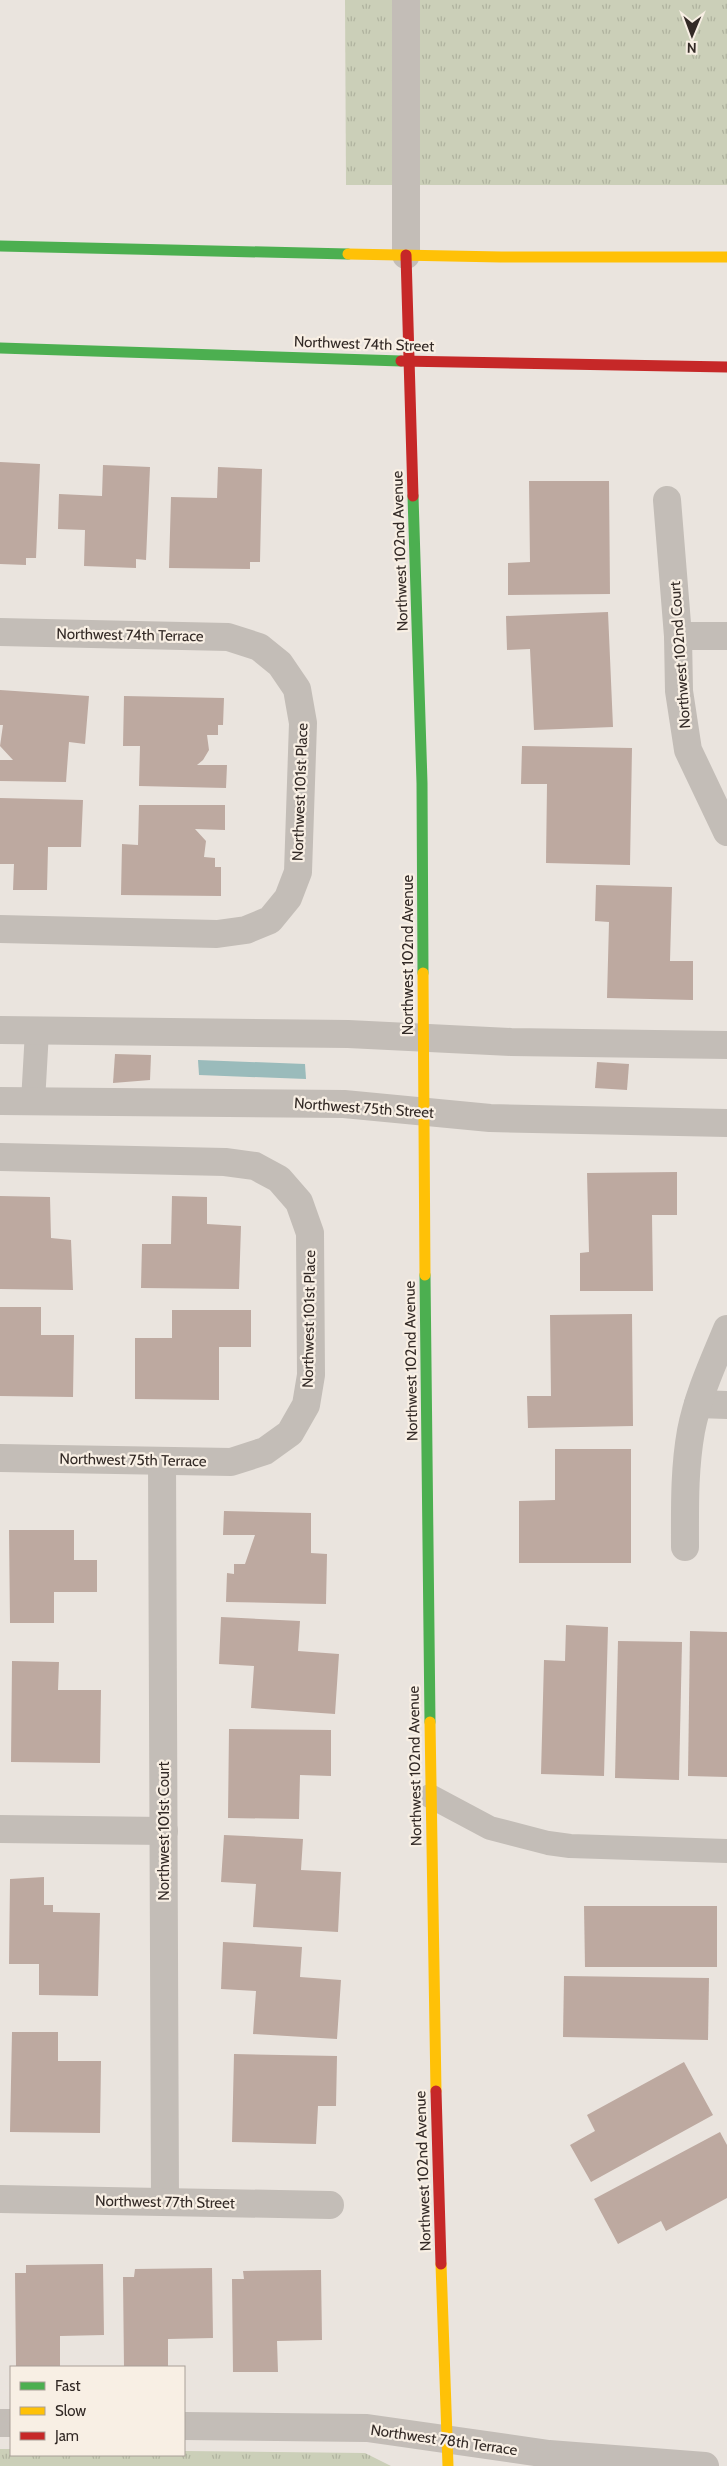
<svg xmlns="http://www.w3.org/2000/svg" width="727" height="2466" viewBox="0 0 727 2466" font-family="Cabin,sans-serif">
	<defs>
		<pattern id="grass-tufts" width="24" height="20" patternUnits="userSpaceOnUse" patternTransform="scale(1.25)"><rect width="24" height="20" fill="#cbcfb8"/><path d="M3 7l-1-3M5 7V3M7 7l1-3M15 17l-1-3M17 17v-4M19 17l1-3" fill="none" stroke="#afb29e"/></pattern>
	</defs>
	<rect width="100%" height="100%" fill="#eae4de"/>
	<!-- grass -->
	<g fill="url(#grass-tufts)">
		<polygon points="345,0 727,0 727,185 346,185"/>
		<polygon points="0,2449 11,2449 11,2455 184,2455 184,2451 365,2453 391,2466 0,2466"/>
	</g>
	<!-- water -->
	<polygon fill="#9abbbb" points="198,1060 305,1064 306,1079 199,1075"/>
	<!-- building -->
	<g fill="#bda9a0">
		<polygon points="0,462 40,464 36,558 26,558 26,565 0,564"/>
		<polygon points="103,465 150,467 146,560 136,559 136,568 84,566 85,530 58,529 59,494 102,496"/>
		<polygon points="218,467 262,469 260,562 250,562 250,569 169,568 171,497 217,498"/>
		<polygon points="529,481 609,481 610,594 508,595 508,563 530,562"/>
		<polygon points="608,612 613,727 534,730 530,649 507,650 506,616"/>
		<polygon points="0,690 89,696 85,744 69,742 66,782 0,781 0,760 13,760 0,746 3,725 0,725"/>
		<polygon points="124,696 224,698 223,725 218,725 218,735 207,735 209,750 203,760 197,765 227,765 226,788 139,786 140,746 123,746"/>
		<polygon points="522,746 632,748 630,865 546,863 547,784 521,784"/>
		<polygon points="0,798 83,800 81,847 48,847 47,890 13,890 14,864 0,864"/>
		<polygon points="139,805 225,805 225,830 195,829 206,841 204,857 215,858 215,867 221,867 221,896 121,895 122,844 138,845"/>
		<polygon points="596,885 672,887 670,961 693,961 693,1000 607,998 609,922 595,921"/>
		<polygon points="115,1054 151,1055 150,1080 113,1083"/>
		<polygon points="597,1062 629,1064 627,1090 595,1088"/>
		<polygon points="677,1172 677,1215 652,1215 653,1291 580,1291 580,1253 589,1252 587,1173"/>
		<polygon points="0,1196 50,1197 51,1238 71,1240 73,1290 0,1289"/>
		<polygon points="172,1196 207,1197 207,1224 241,1226 239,1289 141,1288 142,1244 171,1244"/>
		<polygon points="0,1307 41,1307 41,1335 74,1335 73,1397 0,1396"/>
		<polygon points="172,1310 251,1310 251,1347 219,1347 219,1400 135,1399 135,1338 172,1338"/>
		<polygon points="632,1314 633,1426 528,1428 527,1396 551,1396 550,1315"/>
		<polygon points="555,1449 631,1449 631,1563 519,1563 519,1501 555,1500"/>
		<polygon points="224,1511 311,1513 311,1553 327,1554 326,1604 226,1602 227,1573 234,1574 234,1564 245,1564 255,1535 223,1535"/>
		<polygon points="9,1530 74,1530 74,1560 97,1560 97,1592 54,1592 54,1623 10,1623"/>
		<polygon points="221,1617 300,1621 298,1651 339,1654 335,1714 251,1708 254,1666 219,1664"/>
		<polygon points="566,1625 608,1627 604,1776 541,1774 544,1660 565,1661"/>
		<polygon points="690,1631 727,1632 727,1777 688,1776"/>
		<polygon points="618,1641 682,1642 679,1780 615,1778"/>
		<polygon points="12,1661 59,1662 58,1690 101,1690 100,1763 11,1762"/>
		<polygon points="229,1729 331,1730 331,1776 300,1775 299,1819 228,1818"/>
		<polygon points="224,1835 303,1839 301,1870 341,1872 338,1932 253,1927 256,1884 221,1882"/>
		<polygon points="44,1877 44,1905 53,1905 53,1912 100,1913 98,1996 39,1995 39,1964 9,1964 10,1879"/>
		<polygon points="584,1906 717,1906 717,1967 585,1967"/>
		<polygon points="223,1942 302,1947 300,1977 341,1980 337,2039 253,2034 256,1991 221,1989"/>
		<polygon points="564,1976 709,1978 708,2040 563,2037"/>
		<polygon points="12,2032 58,2032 58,2061 101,2061 100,2133 10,2132"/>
		<polygon points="234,2054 337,2056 336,2106 318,2106 316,2144 232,2142"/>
		<polygon points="684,2062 713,2115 591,2182 570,2145 595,2131 587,2115"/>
		<polygon points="720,2132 727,2145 727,2198 666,2231 661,2221 618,2244 594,2199"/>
		<polygon points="103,2264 104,2335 60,2336 60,2366 16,2366 15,2273 26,2273 26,2265"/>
		<polygon points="212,2268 213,2338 168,2339 168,2367 124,2367 123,2277 134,2277 135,2269"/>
		<polygon points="321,2270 322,2340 277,2341 278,2372 233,2372 232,2279 244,2279 243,2271"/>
	</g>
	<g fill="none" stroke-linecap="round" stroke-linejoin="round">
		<!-- lane -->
		<g stroke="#c3bdb7" stroke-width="24">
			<polyline points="33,1102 37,1031"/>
			<polyline points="430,1796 490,1828 548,1843 570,1846 727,1851"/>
		</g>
		<!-- street -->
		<g stroke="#c3bdb7" stroke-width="28">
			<polyline points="406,0 406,255"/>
			<polyline points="667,500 678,636 679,691 688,750 727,832"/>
			<polyline points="0,632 228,637 259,647 280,664 297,689 303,723 298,872 288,898 270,920 246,930 217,934 0,929"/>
			<polyline points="678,636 727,636"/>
			<polyline points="0,1030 348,1034 511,1042 727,1045"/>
			<polyline points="0,1101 344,1104 490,1118 727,1123"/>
			<polyline points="0,1157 225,1162 255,1166 279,1179 299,1202 310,1233 311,1375 306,1405 290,1433 265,1451 231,1462 0,1458"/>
			<polyline points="698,1404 727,1405"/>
			<polyline points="162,1461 165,2202"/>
			<path d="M685,1547C685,1509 684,1470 691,1431C698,1395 713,1363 727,1329"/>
			<polyline points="0,1829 164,1831"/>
			<polyline points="0,2199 330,2205"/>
			<polyline points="0,2423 11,2423"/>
			<polyline points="184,2426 367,2428 549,2454 705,2466"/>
		</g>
		<!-- fast -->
		<g stroke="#4caf50" stroke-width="11">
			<polyline points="0,246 348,254"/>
			<polyline points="0,348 401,361"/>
			<polyline points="413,496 422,783 423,973"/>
			<polyline points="425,1275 430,1722"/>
		</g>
		<!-- slow -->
		<g stroke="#ffc107" stroke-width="11">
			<polyline points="348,254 501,257 727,257"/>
			<polyline points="423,973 425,1275"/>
			<polyline points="430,1722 436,2091"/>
			<polyline points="441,2264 448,2466"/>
		</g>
		<!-- jam -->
		<g stroke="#c62828" stroke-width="11">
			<polyline points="406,255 413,496"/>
			<polyline points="401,361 727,367"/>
			<polyline points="436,2091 441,2264"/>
		</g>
	</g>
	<g text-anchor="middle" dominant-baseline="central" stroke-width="4.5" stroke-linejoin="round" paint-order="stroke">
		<!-- street labels -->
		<g font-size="15" fill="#332a26" stroke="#f8efe4">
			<text transform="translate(364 344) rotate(2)">Northwest 74th Street</text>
			<text transform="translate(400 551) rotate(-92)">Northwest 102nd Avenue</text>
			<text transform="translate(130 635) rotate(1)">Northwest 74th Terrace</text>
			<text transform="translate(680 655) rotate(-94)">Northwest 102nd Court</text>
			<text transform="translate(300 792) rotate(-88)">Northwest 101st Place</text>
			<text transform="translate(408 955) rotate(-90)">Northwest 102nd Avenue</text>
			<text transform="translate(364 1108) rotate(4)">Northwest 75th Street</text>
			<text transform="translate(309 1319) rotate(-89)">Northwest 101st Place</text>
			<text transform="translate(411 1361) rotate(-91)">Northwest 102nd Avenue</text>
			<text transform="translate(133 1460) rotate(1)">Northwest 75th Terrace</text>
			<text transform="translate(415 1766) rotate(-91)">Northwest 102nd Avenue</text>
			<text transform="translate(164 1831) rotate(-90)">Northwest 101st Court</text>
			<text transform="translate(423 2171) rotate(-92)">Northwest 102nd Avenue</text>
			<text transform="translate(165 2202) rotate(1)">Northwest 77th Street</text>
			<text transform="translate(444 2440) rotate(8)">Northwest 78th Terrace</text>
		</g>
	</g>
	<!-- legend -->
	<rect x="10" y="2366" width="175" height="90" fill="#f8efe4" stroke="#a9a098"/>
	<rect x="20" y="2382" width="25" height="8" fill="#4caf50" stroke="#a9a098"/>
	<text x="55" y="2391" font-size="15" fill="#332a26">Fast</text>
	<rect x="20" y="2407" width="25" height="8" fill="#ffc107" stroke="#a9a098"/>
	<text x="55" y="2416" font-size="15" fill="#332a26">Slow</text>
	<rect x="20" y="2432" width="25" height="8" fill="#c62828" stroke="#a9a098"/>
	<text x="55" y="2441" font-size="15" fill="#332a26">Jam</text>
	<!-- north arrow -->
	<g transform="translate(692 35) rotate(181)" stroke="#f8efe4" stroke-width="4" paint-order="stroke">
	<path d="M0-4L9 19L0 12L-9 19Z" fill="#332a26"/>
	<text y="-8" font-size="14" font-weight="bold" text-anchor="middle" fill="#332a26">N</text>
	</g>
</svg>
